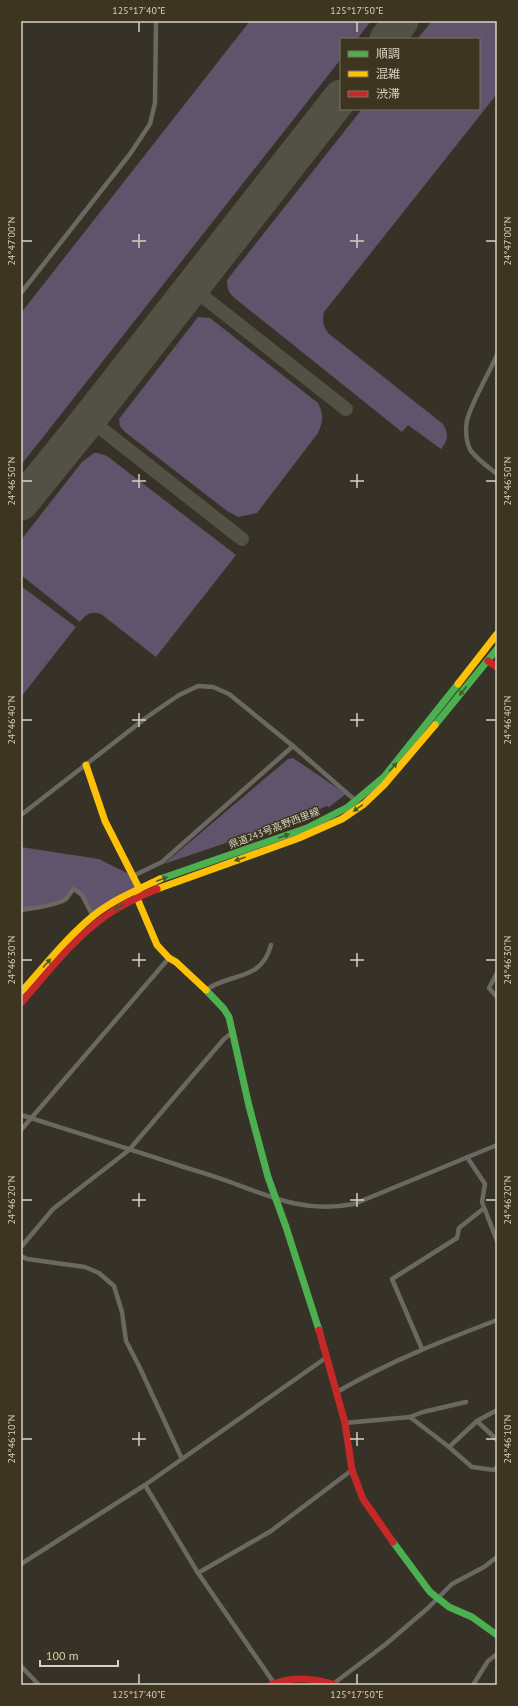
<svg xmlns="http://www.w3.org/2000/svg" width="518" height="1706" viewBox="0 0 518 1706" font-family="'PT Sans','Noto Sans JP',sans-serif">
	<rect width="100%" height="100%" fill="#373227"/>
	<!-- green -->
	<g fill="#5f546c">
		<polygon points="250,21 371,21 357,39 341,39 341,59 21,465 21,313"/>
		<path d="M432,21H497V94L324,312C322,321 323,326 328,333L443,424C449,434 448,441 441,449L408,425L402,432L237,300C229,294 227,289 227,280L362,109H479V39H417Z"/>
		<path d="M198,317L210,318L318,403C324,415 323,421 318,433L257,513L238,517L227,511L125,432L120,426L119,419Z"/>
		<path d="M94,453H98L107,456L236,555L156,657L101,614C92,611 86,614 80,622L21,575V540L82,462Z"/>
		<polygon points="21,586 76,627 21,697"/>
		<polygon points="293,758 346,794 329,807 326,806 308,815 164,864 288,759"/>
		<polygon points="21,847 99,859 133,876 139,888 93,916 82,895 74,889 66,898 53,904 21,910"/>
	</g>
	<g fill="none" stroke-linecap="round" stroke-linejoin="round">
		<!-- taxiway -->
		<g stroke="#535046" stroke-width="14">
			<polyline points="191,287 346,409"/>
			<polyline points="89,419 242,539"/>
		</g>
		<!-- runway -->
		<g stroke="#535046" stroke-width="35">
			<polyline points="387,39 401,21"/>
			<polyline points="21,503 89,419 341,97"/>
		</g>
		<!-- street -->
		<g stroke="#6b6862" stroke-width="4.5">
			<polyline points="21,293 130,154 150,124 155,103 156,21"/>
			<path d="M497,355C488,375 473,400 467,420C465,429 466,443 471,451C478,460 488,467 497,474"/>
			<polyline points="21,815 147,717 179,695 198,686 213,687 229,694 293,746 356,801"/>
			<polyline points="133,876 162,862 293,746"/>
			<path d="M21,910C33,908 56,906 66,899C69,896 70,892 74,889L82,895L93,916"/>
			<polyline points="497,973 489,988 497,997"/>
			<path d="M206,990C231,972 261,982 271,945"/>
			<path d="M21,1115C75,1132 130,1149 184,1167C200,1172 217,1177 233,1183C275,1199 308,1213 354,1204L497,1145"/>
			<polyline points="21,1130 169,958"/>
			<polyline points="467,1157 485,1184 482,1202 497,1241"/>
			<polyline points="21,1247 53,1209 129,1150 224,1039 233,1032"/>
			<polyline points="21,1256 27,1259 85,1267 99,1273 114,1286 122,1312 126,1341 139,1366 182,1459"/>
			<polyline points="422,1349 392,1279 457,1238 459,1228 483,1209"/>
			<path d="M337,1392C388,1362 442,1341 497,1320"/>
			<polyline points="410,1417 449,1447 472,1467 494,1470 497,1467"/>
			<polyline points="477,1421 497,1440"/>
			<polyline points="345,1423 410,1417 423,1412 466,1402"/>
			<polyline points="449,1447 477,1421 497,1410"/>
			<polyline points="145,1485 198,1573 274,1683"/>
			<polyline points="21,1564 145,1485 327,1357"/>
			<polyline points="198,1573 271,1531 352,1470"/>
			<polyline points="21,1666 39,1685"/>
			<polyline points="333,1684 386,1644 428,1608 452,1584 484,1567 497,1557"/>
			<polyline points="473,1685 488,1661 497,1654"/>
		</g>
		<!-- fast -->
		<g stroke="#4caf50" stroke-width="7">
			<polyline points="435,725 497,649"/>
			<polyline points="160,879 307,828 348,807 384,777 458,684"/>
			<polyline points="206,990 224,1009 229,1017 249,1106 268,1177 286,1227 319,1330"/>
			<polyline points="393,1542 430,1592 449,1607 472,1617 497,1635"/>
		</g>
		<!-- slow -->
		<g stroke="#ffc107" stroke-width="7">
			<polyline points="458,684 497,634"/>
			<polyline points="86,765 105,821 139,888 137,898 157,945 169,958 176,962 206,990"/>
			<polyline points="157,889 299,838 342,819 364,804 384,785 435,725"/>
			<path d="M21,992C44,967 66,938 93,916C113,900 137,890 160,879"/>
		</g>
		<!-- jam -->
		<g stroke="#c62828" stroke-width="7">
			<polyline points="488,661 497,667"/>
			<path d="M21,1003C48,972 74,938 107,915C123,904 140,896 157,889"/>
			<polyline points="319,1330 345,1423 352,1470 363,1499 393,1542"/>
			<path d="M271,1685C292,1676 314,1678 335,1685"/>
		</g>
	</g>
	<!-- one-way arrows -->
	<defs><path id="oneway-solid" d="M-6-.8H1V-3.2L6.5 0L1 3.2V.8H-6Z"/></defs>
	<g fill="#425a2e">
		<use href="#oneway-solid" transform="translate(463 691) rotate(129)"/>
		<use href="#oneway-solid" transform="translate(393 767) rotate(-48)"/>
		<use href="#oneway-solid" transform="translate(358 808) rotate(145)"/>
		<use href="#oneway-solid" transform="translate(284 836) rotate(-20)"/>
		<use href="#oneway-solid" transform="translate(240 859) rotate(161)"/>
		<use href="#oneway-solid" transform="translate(162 879) rotate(-21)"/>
		<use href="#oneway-solid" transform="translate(119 907) rotate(150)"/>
		<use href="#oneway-solid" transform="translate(47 963) rotate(-48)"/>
	</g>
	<!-- ticks -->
	<path fill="none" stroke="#d6d1c4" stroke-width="1.5" d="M139,22V32M357,22V32M139,234V248M357,234V248M22,241H32M132,241H146M350,241H364M486,241H496M139,474V488M357,474V488M22,481H32M132,481H146M350,481H364M486,481H496M139,713V727M357,713V727M22,720H32M132,720H146M350,720H364M486,720H496M139,953V967M357,953V967M22,960H32M132,960H146M350,960H364M486,960H496M139,1193V1207M357,1193V1207M22,1200H32M132,1200H146M350,1200H364M486,1200H496M139,1432V1446M357,1432V1446M22,1439H32M132,1439H146M350,1439H364M486,1439H496M139,1674V1684M357,1674V1684"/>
	<g text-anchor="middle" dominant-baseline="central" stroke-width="3" stroke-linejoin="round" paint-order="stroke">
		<!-- street labels -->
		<g font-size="10" fill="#d6d1c4" stroke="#3e3520">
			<text transform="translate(274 828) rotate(-21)">県道243号高野西里線</text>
		</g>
	</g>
	<!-- border -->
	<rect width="518" height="1706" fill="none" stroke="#3e3520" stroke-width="44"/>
	<!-- legend -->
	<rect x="340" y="38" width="140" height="72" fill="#3e3520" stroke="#7b7362"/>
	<rect x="348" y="51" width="20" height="6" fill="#4caf50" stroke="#7b7362"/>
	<text x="376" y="58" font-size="12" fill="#d6d1c4">順調</text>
	<rect x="348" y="71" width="20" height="6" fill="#ffc107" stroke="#7b7362"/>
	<text x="376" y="78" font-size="12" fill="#d6d1c4">混雑</text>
	<rect x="348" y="91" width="20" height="6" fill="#c62828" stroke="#7b7362"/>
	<text x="376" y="98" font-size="12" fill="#d6d1c4">渋滞</text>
	<!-- scale -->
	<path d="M40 1660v6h78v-6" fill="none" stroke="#d6d1c4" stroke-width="2"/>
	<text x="46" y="1660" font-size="12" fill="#d6d1c4" stroke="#3e3520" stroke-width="3" paint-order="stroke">100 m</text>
	<rect x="22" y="22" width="474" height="1662" fill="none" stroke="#d6d1c4" stroke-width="1.5"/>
	<g font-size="10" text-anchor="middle" fill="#d6d1c4">
		<text x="139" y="14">125°17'40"E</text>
		<text x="357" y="14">125°17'50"E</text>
		<text transform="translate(11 241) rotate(-90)" y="4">24°47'00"N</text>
		<text transform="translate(507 241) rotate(-90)" y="4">24°47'00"N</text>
		<text transform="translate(11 481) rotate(-90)" y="4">24°46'50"N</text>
		<text transform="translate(507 481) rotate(-90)" y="4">24°46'50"N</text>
		<text transform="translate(11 720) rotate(-90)" y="4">24°46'40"N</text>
		<text transform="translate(507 720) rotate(-90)" y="4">24°46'40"N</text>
		<text transform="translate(11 960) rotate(-90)" y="4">24°46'30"N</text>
		<text transform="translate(507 960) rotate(-90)" y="4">24°46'30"N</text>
		<text transform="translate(11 1200) rotate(-90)" y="4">24°46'20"N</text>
		<text transform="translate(507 1200) rotate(-90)" y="4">24°46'20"N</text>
		<text transform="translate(11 1439) rotate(-90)" y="4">24°46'10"N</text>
		<text transform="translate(507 1439) rotate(-90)" y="4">24°46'10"N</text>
		<text x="139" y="1698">125°17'40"E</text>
		<text x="357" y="1698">125°17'50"E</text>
	</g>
</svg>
